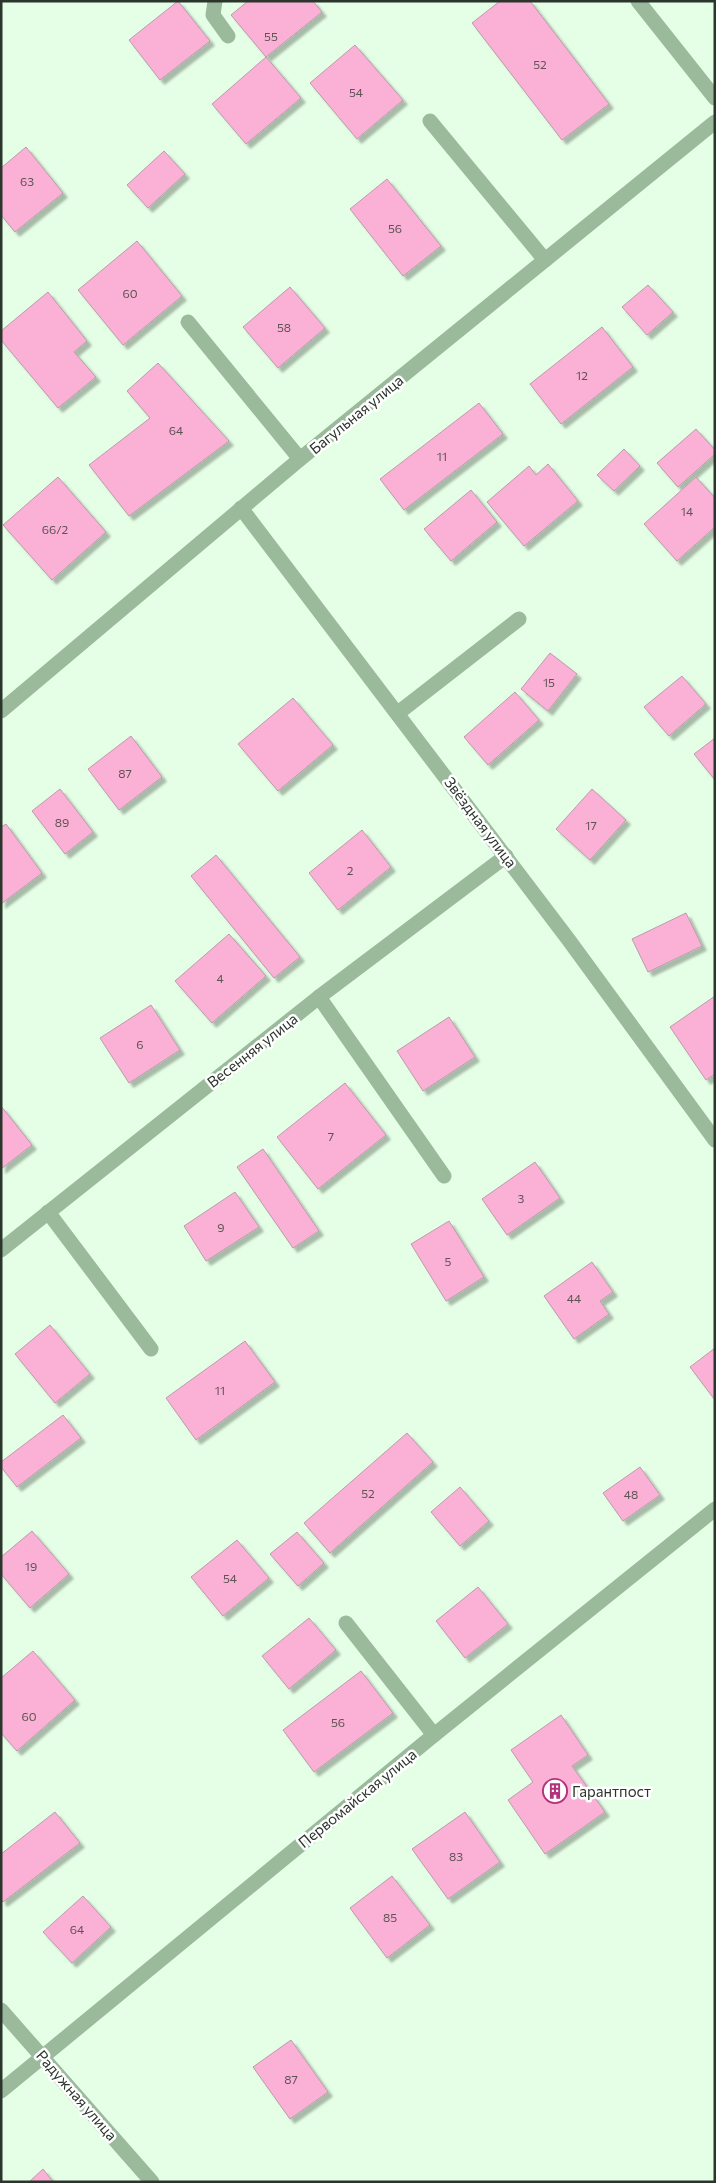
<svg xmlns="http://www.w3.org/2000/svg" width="716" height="2183" viewBox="0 0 716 2183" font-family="Commissioner,sans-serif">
	<defs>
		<filter id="shadow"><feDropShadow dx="4.5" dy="4.5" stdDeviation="1" flood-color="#0004"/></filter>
	</defs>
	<rect width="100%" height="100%" fill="#e5ffe6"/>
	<!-- building -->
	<g fill="#fbb1d5" stroke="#bb9baa" filter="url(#shadow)">
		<polygon points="178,1 210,41 160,80 129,40"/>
		<polygon points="248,1 313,1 322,12 266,57 231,15"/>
		<polygon points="500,1 530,1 609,104 562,140 472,23"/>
		<polygon points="355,45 403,100 357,139 310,83"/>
		<polygon points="266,57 301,98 246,144 212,104"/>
		<polygon points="26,147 63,193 15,232 1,215 1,168"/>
		<polygon points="164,151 185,174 148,208 127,185"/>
		<polygon points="387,179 441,246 403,276 350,209"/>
		<polygon points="137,241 182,296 123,345 78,290"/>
		<polygon points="648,285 673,312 647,335 622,307"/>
		<polygon points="290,287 325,328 278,368 243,327"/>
		<polygon points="48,292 87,341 74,352 96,377 58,408 1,340 1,331"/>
		<polygon points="602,327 633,367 561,424 530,384"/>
		<polygon points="158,363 229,441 129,516 89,465 150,418 127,391"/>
		<polygon points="479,403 503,434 404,510 380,479"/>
		<polygon points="696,429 715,450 715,454 678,487 657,463"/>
		<polygon points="624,449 640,466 614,491 597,475"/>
		<polygon points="548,464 578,501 524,546 487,502 529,466 536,475"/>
		<polygon points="58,477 106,532 52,580 3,525"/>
		<polygon points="696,477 715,498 715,527 677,561 644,524"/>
		<polygon points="471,490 497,522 451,561 424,529"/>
		<polygon points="550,653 577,674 548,711 521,689"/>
		<polygon points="682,676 706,704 669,736 644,707"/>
		<polygon points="515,692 539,720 488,765 464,737"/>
		<polygon points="293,698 333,745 278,791 238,744"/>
		<polygon points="131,736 162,777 119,810 88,769"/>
		<polygon points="715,738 715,780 694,754"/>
		<polygon points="60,789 93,832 65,854 32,811"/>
		<polygon points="592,789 626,820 590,860 556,829"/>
		<polygon points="6,824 42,873 1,904 1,827"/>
		<polygon points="362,830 391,867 338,910 309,873"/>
		<polygon points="216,855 300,957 274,978 191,876"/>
		<polygon points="686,913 702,946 648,972 632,939"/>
		<polygon points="229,934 266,976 212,1023 175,981"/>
		<polygon points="715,996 715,1074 706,1080 670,1027"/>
		<polygon points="151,1005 180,1050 129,1083 100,1038"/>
		<polygon points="449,1017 475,1057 423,1091 397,1051"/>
		<polygon points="345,1083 386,1135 318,1189 277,1137"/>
		<polygon points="1,1106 32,1145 1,1169"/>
		<polygon points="263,1149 319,1231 293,1248 237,1167"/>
		<polygon points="535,1162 560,1198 507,1235 482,1199"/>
		<polygon points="235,1192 259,1227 206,1261 184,1226"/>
		<polygon points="449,1221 484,1277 446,1301 411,1244"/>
		<polygon points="592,1262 613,1292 600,1301 609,1314 574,1339 544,1296"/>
		<polygon points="50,1325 90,1374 55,1403 15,1354"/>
		<polygon points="245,1341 275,1382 196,1440 166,1398"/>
		<polygon points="715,1348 715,1400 690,1367"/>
		<polygon points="63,1415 81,1438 17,1487 1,1467 1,1462"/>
		<polygon points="407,1433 433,1462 330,1553 304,1523"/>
		<polygon points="640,1467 660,1495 623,1521 603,1493"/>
		<polygon points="460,1487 489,1521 460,1546 431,1512"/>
		<polygon points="32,1531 69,1574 30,1608 1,1574 1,1557"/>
		<polygon points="297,1532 324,1563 298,1586 270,1554"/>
		<polygon points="237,1540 269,1578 223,1616 191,1577"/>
		<polygon points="478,1587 508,1624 465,1658 436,1621"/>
		<polygon points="309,1618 336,1650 289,1689 262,1656"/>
		<polygon points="33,1651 75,1700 17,1751 1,1733 1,1678"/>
		<polygon points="361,1671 393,1713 314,1772 283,1730"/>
		<polygon points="561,1715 588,1755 572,1766 605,1812 545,1854 508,1800 533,1782 511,1750"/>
		<polygon points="55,1812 80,1843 3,1902 1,1900 1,1854"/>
		<polygon points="465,1812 500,1862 448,1899 412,1849"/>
		<polygon points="392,1876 430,1925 387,1958 350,1908"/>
		<polygon points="83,1896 111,1927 72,1963 43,1932"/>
		<polygon points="291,2040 328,2092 290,2119 253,2067"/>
		<polygon points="43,2169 53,2182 29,2182"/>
	</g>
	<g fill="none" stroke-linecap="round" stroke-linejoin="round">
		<!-- minor -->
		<g stroke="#9bba9c" stroke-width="15">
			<polyline points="215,1 213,15 228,36"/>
			<polyline points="638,1 715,98"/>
			<polyline points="430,121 545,260"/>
			<polyline points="188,322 300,459"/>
			<polyline points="241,508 568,939 715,1140"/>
			<polyline points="1,711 300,459 715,122"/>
			<polyline points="398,713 519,619"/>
			<polyline points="319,997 444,1176"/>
			<polyline points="48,1212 151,1349"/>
			<polyline points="1,1250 319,997 506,856"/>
			<polyline points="346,1623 434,1735"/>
			<polyline points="1,2010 152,2182"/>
			<polyline points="1,2091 434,1735 715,1509"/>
		</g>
	</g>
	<!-- icons -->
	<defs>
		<symbol id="building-ring" viewBox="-11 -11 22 22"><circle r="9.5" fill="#fff" stroke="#b3327e" stroke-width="1.5"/><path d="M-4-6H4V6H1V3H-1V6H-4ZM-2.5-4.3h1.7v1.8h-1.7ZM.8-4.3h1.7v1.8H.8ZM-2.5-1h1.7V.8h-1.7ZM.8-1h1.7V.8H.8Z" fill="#b3327e"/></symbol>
	</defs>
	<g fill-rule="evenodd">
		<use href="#building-ring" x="541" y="1777" width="28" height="28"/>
	</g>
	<g text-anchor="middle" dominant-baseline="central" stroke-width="5" stroke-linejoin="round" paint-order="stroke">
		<!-- number labels -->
		<g font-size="12" fill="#5f5456">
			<text x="271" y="36">55</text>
			<text x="540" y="64">52</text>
			<text x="356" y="92">54</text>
			<text x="27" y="181">63</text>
			<text x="395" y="228">56</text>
			<text x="130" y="293">60</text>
			<text x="284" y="327">58</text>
			<text x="582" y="375">12</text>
			<text x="176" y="430">64</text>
			<text x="442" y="456">11</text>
			<text x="687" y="511">14</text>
			<text x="55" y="529">66/2</text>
			<text x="549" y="682">15</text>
			<text x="125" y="773">87</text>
			<text x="62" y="822">89</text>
			<text x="591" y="825">17</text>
			<text x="350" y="870">2</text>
			<text x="220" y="978">4</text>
			<text x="140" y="1044">6</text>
			<text x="331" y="1136">7</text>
			<text x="521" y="1198">3</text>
			<text x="221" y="1227">9</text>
			<text x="448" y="1261">5</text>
			<text x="574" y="1298">44</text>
			<text x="220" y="1390">11</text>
			<text x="368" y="1493">52</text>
			<text x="631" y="1494">48</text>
			<text x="31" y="1566">19</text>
			<text x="230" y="1578">54</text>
			<text x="29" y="1716">60</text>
			<text x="338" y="1722">56</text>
			<text x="456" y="1856">83</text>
			<text x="390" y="1917">85</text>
			<text x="77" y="1929">64</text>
			<text x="291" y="2079">87</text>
		</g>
		<!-- street labels -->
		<g font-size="15" fill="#2b352c" stroke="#fff">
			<text transform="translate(356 414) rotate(-39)">Багульная улица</text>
			<text transform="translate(481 822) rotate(53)">Звёздная улица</text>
			<text transform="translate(252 1050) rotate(-38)">Весенняя улица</text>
			<text transform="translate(357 1798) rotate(-39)">Первомайская улица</text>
			<text transform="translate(77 2095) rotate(49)">Радужная улица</text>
		</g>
		<!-- poi labels -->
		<g font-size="15" fill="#2b352c" stroke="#fff" text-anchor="start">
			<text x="572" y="1791">Гарантпост</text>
		</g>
	</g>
	<!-- border -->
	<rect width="716" height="2183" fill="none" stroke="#2b352c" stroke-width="5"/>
</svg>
